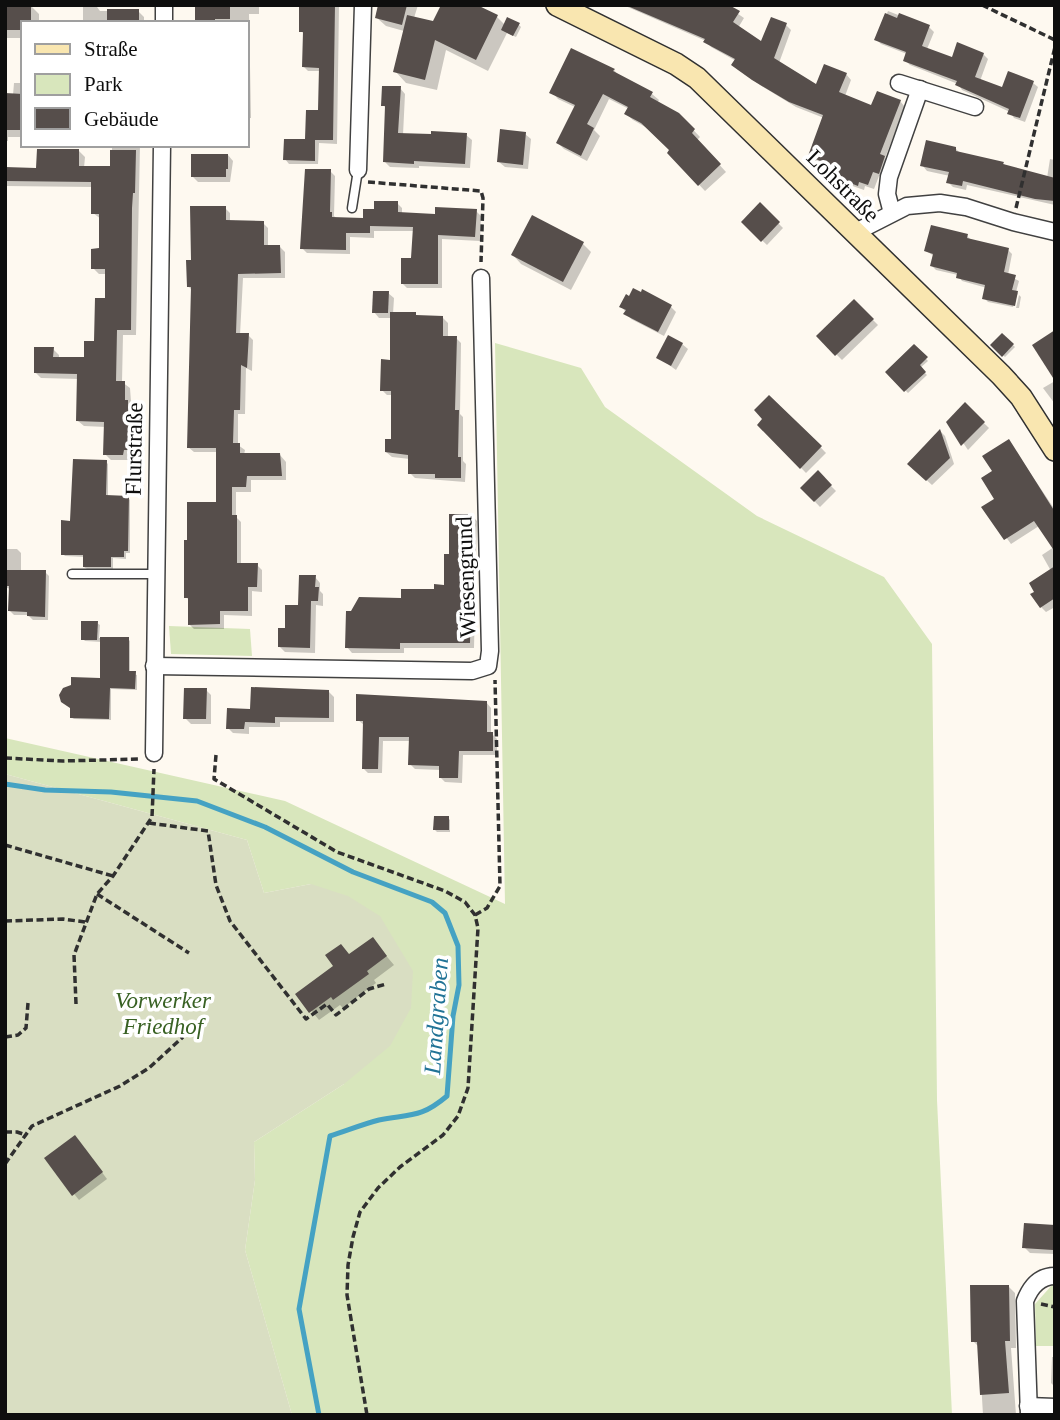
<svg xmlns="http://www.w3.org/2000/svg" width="1060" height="1420" viewBox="0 0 1060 1420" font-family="'Times New Roman',serif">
	<rect width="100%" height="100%" fill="#fef9f0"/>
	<!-- green -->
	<g fill="#d8e6bc">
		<polygon points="495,343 581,368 605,407 757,516 884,577 932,644 937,1100 952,1415 292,1415 245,1250 255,1180 254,1142 344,1084 311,884 264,893 247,840 5,774 5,738 285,801 505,904"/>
		<polygon points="169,626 250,629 252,656 171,654"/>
		<polygon points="1053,1284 1055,1284 1055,1346 1036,1346 1035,1304"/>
	</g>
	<!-- cemetery -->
	<polygon fill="#d9dec2" points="5,774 247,840 264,893 311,884 348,896 380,916 413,971 411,1008 390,1046 344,1084 254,1142 255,1180 245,1250 292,1415 5,1415"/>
	<!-- shadow -->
	<g fill="#0003">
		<polygon points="5,5 30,5 39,14 39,23 23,23 23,38 5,38"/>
		<polygon points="196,5 259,5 259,14 249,14 251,118 249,118 249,146 232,145 247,145 247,23 196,23"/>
		<polygon points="301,5 339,6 337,144 319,143 318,164 289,164 285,159 307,141 320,112 320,71 308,71 304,67 305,35 301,31"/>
		<polygon points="380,5 418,5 414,18 434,23 497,17 505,25 519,25 521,27 516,37 507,33 488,71 446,50 437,90 406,83 395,71 404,31 386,26 377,18"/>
		<polygon points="623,5 725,5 744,18 738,28 762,44 786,25 791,30 779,63 817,86 846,74 851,80 845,96 872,107 900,101 905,107 885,158 890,163 884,178 879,176 874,189 865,186 864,190 847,184 833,171 834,168 815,161 810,155 824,118 796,107 760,85 733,65 736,61 711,47 706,41"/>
		<polygon points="83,7 97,7 100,11 138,11 144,17 144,23 83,23"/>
		<polygon points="888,11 929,27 934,32 927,49 953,59 983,54 988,59 980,81 1003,90 1033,83 1038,87 1025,122 1014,118 1010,112 962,90 958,84 910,65 905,60 907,54 881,44 876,39"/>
		<polygon points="614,70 620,77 652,94 659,100 657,103 678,114 700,137 697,140 726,172 705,191 669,153 671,150 649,129 633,120 626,114 629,109 609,99 594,130 600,136 587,161 564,149 558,143 575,107 558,99 552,92"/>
		<polygon points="14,83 23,83 23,137 8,137 8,141 5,141 5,95 13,95"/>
		<polygon points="400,88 405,94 403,135 466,135 472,140 470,168 419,166 419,168 390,167 385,162 387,109 383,105"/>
		<polygon points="525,134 531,139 528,169 505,167 499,162"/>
		<polygon points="112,145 140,145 136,335 123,335 122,382 130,388 133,430 135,432 135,456 129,456 129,460 111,460 105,454 106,427 84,426 78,421 79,379 41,378 35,372 53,349 59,355 59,359 85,359 96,343 106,300 107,274 99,274 93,268 101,250 101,219 93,213 93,187 5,186 5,169 38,170 79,151 85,157 84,168 112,168"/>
		<polygon points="956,149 961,154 1003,163 1006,166 1047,178 1050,159 1055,160 1055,205 967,185 966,190 953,187 948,182 950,176 927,171 922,165"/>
		<polygon points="228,155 233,161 230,182 198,182 193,177"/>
		<polygon points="330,171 335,176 334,216 337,219 364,219 376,211 397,203 402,208 402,214 436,215 476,211 481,216 480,241 442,239 442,288 407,288 402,283 413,260 414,231 374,231 374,238 350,237 350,254 307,253 302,248"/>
		<polygon points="760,205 783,228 767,245 743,222"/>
		<polygon points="225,208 230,213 230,222 263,223 268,228 268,247 280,247 285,252 285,278 243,278 240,335 248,335 253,340 252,371 246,368 245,414 238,414 238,445 245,450 244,455 280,455 286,462 286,480 251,480 251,492 236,492 236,517 241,522 241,565 257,565 262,570 262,592 252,591 252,616 224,615 224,629 194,629 189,624 190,601 186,597 218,504 218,452 194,452 188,447 192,290 188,286 192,262"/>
		<polygon points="967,236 971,240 1008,250 1012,254 1008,275 1019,281 1016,292 1018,293 1013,307 988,302 984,298 987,288 962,281 958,275 936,270 932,266 934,256 926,251"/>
		<polygon points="582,243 591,252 571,290 521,264 513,255"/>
		<polygon points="388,293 394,298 393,314 443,318 448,323 448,337 456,338 461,343 460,414 463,417 463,461 466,464 465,482 415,478 410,473 410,459 392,457 386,452 393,441 393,395 387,395 382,390 392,361 392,318 379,318 374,312"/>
		<polygon points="1019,295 1021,297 1019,308 1016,308"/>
		<polygon points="854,301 878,325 842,360 818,336"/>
		<polygon points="621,306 671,307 676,312 664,336 631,319"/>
		<polygon points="1002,335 1015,347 1005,357 993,345"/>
		<polygon points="682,344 688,349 676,370 658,357"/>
		<polygon points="914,346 928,361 920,368 927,375 908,393 887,372"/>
		<polygon points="1055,381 1055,404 1043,388"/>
		<polygon points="965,405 989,428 968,450 949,422"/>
		<polygon points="760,425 804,430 826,453 806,473"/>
		<polygon points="940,431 945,436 954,464 932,485 909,464"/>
		<polygon points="1009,441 1055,510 1055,607 1046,612 1041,607 1051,571 1042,555 1054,547 1039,526 1011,544 984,507 996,499 995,471"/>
		<polygon points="106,462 108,464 108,497 128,498 130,500 130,553 126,553 126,559 113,558 113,569 87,569 84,567 85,557 65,556 63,554 71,522"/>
		<polygon points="818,473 836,491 820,507 802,488"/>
		<polygon points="472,516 477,521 476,559 470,559 469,601 475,607 474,648 404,648 404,653 352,653 347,647 402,600 445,586"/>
		<polygon points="5,549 17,549 21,553 21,572 45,572 49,576 48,620 33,620 28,615 14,615 10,611 10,589 5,587"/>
		<polygon points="315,577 320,583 320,591 323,594 323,606 316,605 315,653 285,652 279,646"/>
		<polygon points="97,623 100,625 99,638 128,639 130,641 130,673 137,675 137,690 111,689 111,720 74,719 71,717 102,679 102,642 85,641 83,639"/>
		<polygon points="206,690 211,695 211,724 191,724 185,718"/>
		<polygon points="329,692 334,697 334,722 280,722 280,727 249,727 249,734 233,733 228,728 252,710"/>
		<polygon points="486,702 491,708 491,733 497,739 497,755 463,755 462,783 445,782 440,777 441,770 415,769 410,764 410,741 383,741 382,773 368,773 363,768 364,725 358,720"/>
		<polygon points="448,818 450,820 450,832 437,832 435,830"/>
		<polygon points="372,939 394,965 374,980 376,983 343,1008 340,1005 319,1020 298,994"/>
		<polygon points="80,1143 107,1179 79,1200 46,1159"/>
		<polygon points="1055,1228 1055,1254 1030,1253 1024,1247"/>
		<polygon points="1008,1286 1015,1293 1016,1348 1011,1348 1016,1415 983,1415 979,1347 973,1341"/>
		<polygon points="1052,1357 1055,1357 1055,1387 1051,1383"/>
	</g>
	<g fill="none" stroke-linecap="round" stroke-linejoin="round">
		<!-- stream -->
		<path stroke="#45a2c3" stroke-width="5" d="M5,784L45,790L111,792L197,801L265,827L353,872L432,902L445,913L458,946L459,985L453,1016L447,1096C421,1118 411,1114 379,1120C363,1124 346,1131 330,1136L299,1309L319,1415"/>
	</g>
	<!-- building -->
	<g fill="#564e4b">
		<polygon points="5,5 31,5 31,23 23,23 23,30 5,30"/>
		<polygon points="195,5 230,5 230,19 215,19 215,23 195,23"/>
		<polygon points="299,5 335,5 333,140 315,140 315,161 283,160 284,139 305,139 306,110 318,110 319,68 302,67 303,32 299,32"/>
		<polygon points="378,5 407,5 402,25 375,18"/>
		<polygon points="441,5 477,5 498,15 476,60 435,40 425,80 393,72 407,15 433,21"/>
		<polygon points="625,5 729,5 740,11 733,22 761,41 771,17 787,23 774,58 816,84 824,64 847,73 839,92 871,105 877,91 901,100 880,154 885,156 879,174 873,172 868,185 859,182 858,186 840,179 841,175 831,172 833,166 808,156 823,115 789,102 752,80 731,65 735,59 703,42 705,39"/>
		<rect x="107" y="9" width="32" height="14"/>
		<polygon points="885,13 897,18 899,13 930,25 922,46 952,57 957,42 984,53 975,77 1002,87 1008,71 1034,81 1020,118 1007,114 1009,109 955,85 957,81 903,61 906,52 874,40"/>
		<polygon points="507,17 520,23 513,36 501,30"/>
		<polygon points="571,48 615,69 613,71 653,92 650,97 679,113 695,129 692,133 721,164 698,186 667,153 669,150 641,123 624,114 628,107 603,94 587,124 594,128 581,156 556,143 575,105 549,93"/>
		<polygon points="382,86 401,86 398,133 431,134 431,131 467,133 465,164 414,161 414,164 383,162 385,106 381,106"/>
		<polygon points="5,93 23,94 23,130 5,130"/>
		<polygon points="500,129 526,132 523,165 497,162"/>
		<polygon points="926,140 956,147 956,151 1004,162 1003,164 1055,178 1055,201 1035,199 963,181 962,186 946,183 949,172 920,166"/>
		<polygon points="37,149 79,149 79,166 110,166 110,150 136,150 135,193 133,193 132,208 131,330 117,330 116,381 125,381 125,400 128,400 128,425 130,425 130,450 124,450 123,455 103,455 104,422 76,421 77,374 34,373 34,347 54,347 53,357 84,357 84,341 94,341 95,298 105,298 105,269 91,269 91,249 99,248 99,214 91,214 91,182 5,181 5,167 36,168"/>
		<polygon points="191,154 228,154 228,169 226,169 226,177 191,177"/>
		<polygon points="305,169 331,169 330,212 332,212 332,217 363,218 363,209 374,209 374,201 398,201 398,212 435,214 435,207 477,209 475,237 438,235 438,284 401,284 401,258 411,258 413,227 370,226 370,233 346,233 346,250 300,249"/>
		<polygon points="760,202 780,222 761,242 741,222"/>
		<polygon points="190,206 226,206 226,220 264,221 264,245 280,245 281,273 238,274 236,333 249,333 247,368 241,365 240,410 234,410 233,443 240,443 240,453 280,453 282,476 247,476 246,487 232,487 232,515 237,515 237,563 258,563 257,587 248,587 248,611 220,611 220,624 188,625 188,598 184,598 184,540 187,540 187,502 216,502 216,448 187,448 191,287 187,287 186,260 191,260"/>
		<polygon points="532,215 584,242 563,282 511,255"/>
		<polygon points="931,225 968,234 967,238 1009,248 1004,272 1016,275 1012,290 1018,291 1015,306 982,299 985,285 956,278 957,273 930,266 933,254 924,251"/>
		<polygon points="633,288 641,292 642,289 672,305 658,332 623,314 626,310 619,307 626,294 629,296"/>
		<polygon points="373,291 389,291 388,313 372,313"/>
		<polygon points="854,299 874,319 835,356 816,336"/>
		<polygon points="390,312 416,312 416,315 443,316 443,336 457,336 455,410 459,410 458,457 461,457 461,478 435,478 435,474 408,474 408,455 385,452 385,439 391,439 391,391 380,391 381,359 390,360"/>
		<polygon points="1055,330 1055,381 1032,345"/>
		<polygon points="1002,333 1014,344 1002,357 990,345"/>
		<polygon points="668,335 683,343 671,366 656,358"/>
		<polygon points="914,344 928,357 920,365 926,372 904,392 885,372"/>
		<polygon points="769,395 822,446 800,469 757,425 762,419 754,410"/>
		<polygon points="965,402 985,422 961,446 946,422"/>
		<polygon points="940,429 950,458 926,481 907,464"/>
		<polygon points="1009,439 1055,512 1055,552 1034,521 1004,540 981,507 994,499 981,478 992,471 982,456"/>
		<polygon points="73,459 107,460 106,495 129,496 128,551 124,551 124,557 111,557 111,567 83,567 83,555 61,555 61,520 70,521"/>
		<polygon points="818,470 832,485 814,502 800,488"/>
		<polygon points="449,514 473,514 472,554 465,554 465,600 471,600 470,643 400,643 400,649 345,648 346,611 351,611 359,597 401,598 401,589 434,589 434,584 444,585 444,554 449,554"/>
		<polygon points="1055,566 1055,598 1040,608 1030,594 1034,592 1029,583"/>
		<polygon points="5,570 46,570 45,617 27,616 27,612 8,611 9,586 5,586"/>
		<polygon points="299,575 316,575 315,587 319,587 318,601 311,601 310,648 278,647 278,628 285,628 285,605 298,605"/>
		<polygon points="81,621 98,621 97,640 81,640"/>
		<polygon points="100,637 129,637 129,671 136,671 135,689 110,688 109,719 70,718 70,708 61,702 59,695 63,688 71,685 71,677 100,678"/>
		<polygon points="251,687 329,690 329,718 275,717 275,723 245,722 244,729 226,729 227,708 250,709"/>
		<polygon points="184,688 207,688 206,719 183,719"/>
		<polygon points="356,694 487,701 487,732 493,732 493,751 459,751 458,778 439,778 439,766 408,765 409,737 379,737 378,769 362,769 363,721 356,721"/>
		<polygon points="434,816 449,816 449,830 433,830"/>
		<polygon points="373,937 387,956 367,971 369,974 333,1000 331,997 309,1013 295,994 333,966 325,955 341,944 349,954"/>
		<polygon points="75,1135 103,1172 72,1196 44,1158"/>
		<polygon points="1024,1223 1055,1225 1053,1250 1022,1248"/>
		<polygon points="970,1285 1009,1285 1010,1341 1005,1341 1009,1393 980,1395 977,1342 971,1342"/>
	</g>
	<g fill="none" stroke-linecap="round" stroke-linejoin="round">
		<defs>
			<g id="service">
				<polyline points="352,208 358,170"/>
				<polyline points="72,574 155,574"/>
			</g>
			<g id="minor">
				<polyline points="164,23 164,5"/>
				<polyline points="899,83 975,107"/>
				<polyline points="358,170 363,5"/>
				<polyline points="892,213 887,194 889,177 920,89"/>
				<polyline points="854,233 907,206 940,203 966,207 1013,222 1055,232"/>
				<polyline points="154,666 472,671 488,666 490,651 481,278"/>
				<polyline points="154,753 162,145"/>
				<polyline points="1028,1406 1055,1407"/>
				<path d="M1029,1415L1025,1301C1030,1288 1039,1276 1055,1276"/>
			</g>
			<polyline id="secondary" points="557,5 676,64 697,78 1001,375 1021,397 1055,450"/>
		</defs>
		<!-- service casing -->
		<use href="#service" stroke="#414141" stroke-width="11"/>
		<!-- minor casing -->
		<use href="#minor" stroke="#414141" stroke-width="19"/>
		<!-- secondary casing -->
		<use href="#secondary" stroke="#303030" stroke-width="24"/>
		<!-- path -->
		<g stroke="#303030" stroke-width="3.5" stroke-dasharray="7 3.5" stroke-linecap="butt">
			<polyline points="982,5 1055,40"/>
			<polyline points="368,182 481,191 483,198 481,262"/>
			<polyline points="1016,208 1055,47"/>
			<polyline points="216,755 214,779 337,852 445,891 465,902 475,915 478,928 468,1088 458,1116 443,1135 400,1167 378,1188 360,1212 353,1237 348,1265 347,1295 367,1415"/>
			<polyline points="5,758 63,761 141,759"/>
			<polyline points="149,823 208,831 216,885 230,921 306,1019 327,1004 336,1015 369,989 386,984"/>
			<polyline points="5,845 113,876"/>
			<polyline points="97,894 189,953"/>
			<polyline points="475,915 487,908 500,886 495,680"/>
			<polyline points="5,921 63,919 85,922"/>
			<polyline points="76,1004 74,955 97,894 113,876 152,817 154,769"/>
			<polyline points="5,1037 18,1035 26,1028 28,1003"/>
			<polyline points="5,1132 17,1132 26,1135"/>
			<polyline points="5,1164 32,1126 120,1086 149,1068 183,1037"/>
			<polyline points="1041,1304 1055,1307"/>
		</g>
		<!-- service -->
		<use href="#service" stroke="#fff" stroke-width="8"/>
		<!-- minor -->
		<use href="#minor" stroke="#fff" stroke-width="16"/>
		<!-- secondary -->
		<use href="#secondary" stroke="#f9e6b0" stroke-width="21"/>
	</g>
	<g text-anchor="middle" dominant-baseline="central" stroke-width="7" stroke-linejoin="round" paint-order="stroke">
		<!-- street labels -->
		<g font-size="23" fill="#0e0e0e" stroke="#fff">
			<text transform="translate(843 186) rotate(45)">Lohstraße</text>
			<text transform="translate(134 449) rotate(-89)">Flurstraße</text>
			<text transform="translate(466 577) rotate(-92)">Wiesengrund</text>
		</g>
		<!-- park labels -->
		<g font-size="23" font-style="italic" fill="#386123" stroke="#fff">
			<text x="163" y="1000">Vorwerker<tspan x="163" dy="26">Friedhof</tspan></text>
		</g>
		<!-- water labels -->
		<g font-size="24" font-style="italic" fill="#217396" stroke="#fff">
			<text transform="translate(436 1016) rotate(-86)">Landgraben</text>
		</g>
	</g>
	<!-- border -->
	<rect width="1060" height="1420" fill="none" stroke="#0e0e0e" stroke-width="14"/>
	<!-- legend -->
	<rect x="21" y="21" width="228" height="126" fill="#ffffff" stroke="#9f9f9f" stroke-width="2"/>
	<rect x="35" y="44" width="35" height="10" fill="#f9e6b0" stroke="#9f9f9f" stroke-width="2"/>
	<text x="84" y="56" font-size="21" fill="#0e0e0e">Straße</text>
	<rect x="35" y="74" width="35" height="21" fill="#d8e6bc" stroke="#9f9f9f" stroke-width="2"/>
	<text x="84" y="91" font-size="21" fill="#0e0e0e">Park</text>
	<rect x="35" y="108" width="35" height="21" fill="#564e4b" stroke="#9f9f9f" stroke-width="2"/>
	<text x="84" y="126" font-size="21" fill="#0e0e0e">Gebäude</text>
</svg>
